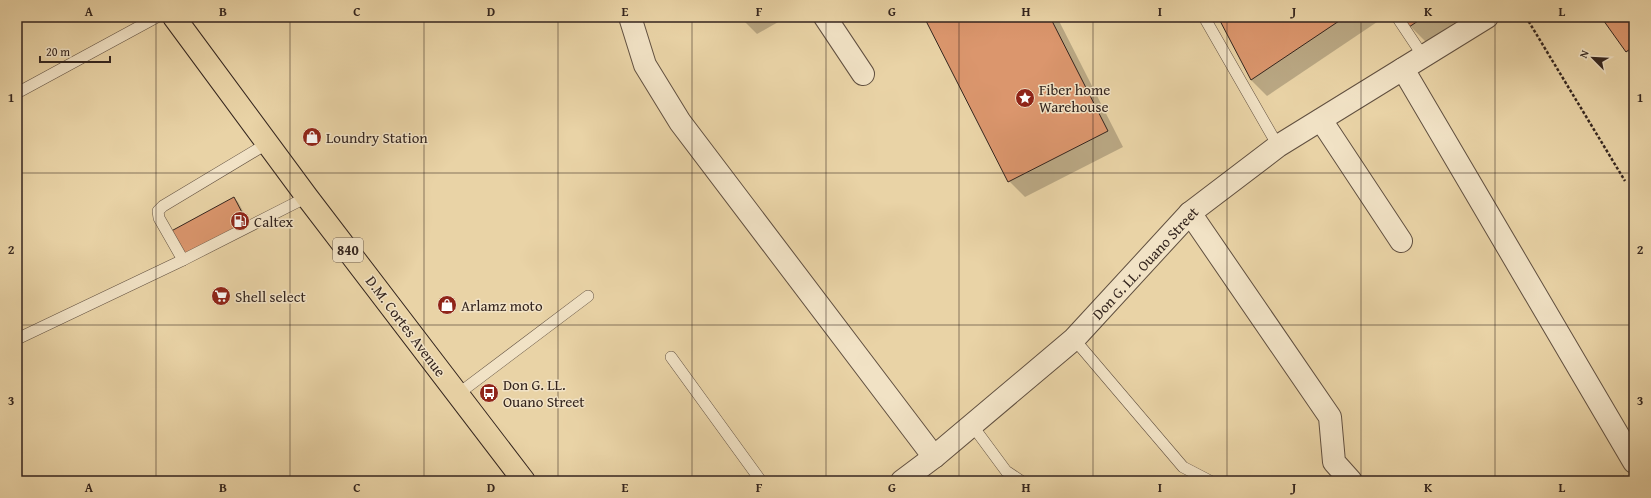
<svg xmlns="http://www.w3.org/2000/svg" width="1651" height="498" viewBox="0 0 1651 498" font-family="'Gentium Book Plus',serif">
	<rect width="100%" height="100%" fill="#e9d3a6"/>
	<filter id="stains"><feTurbulence type="fractalNoise" baseFrequency=".005" numOctaves="4"/><feColorMatrix values="0 0 0 0 .2 0 0 0 0 .09 0 0 0 0 .02 0 0 0 .5 -.17"/></filter>
	<radialGradient id="worn" r=".72"><stop offset=".6" stop-color="#630" stop-opacity="0"/><stop offset="1" stop-color="#630" stop-opacity=".3"/></radialGradient>
	<!-- shadow -->
	<g fill="#0003">
		<polygon points="740,17 787,17 757,34"/>
		<polygon points="926,17 1057,17 1123,147 1025,197 1009,181"/>
		<polygon points="1219,17 1378,17 1380,20 1267,96 1251,80"/>
		<polygon points="1404,17 1463,17 1426,42 1410,26"/>
		<polygon points="1602,17 1634,17 1634,58 1627,51"/>
		<polygon points="234,198 238,202 251,226 178,259"/>
	</g>
	<!-- building -->
	<g fill="#db966d" stroke="#34251e">
		<polygon points="924,17 1050,17 1108,131 1008,182"/>
		<polygon points="1218,17 1345,17 1251,80"/>
		<polygon points="1403,17 1424,17 1409,27"/>
		<polygon points="1601,17 1634,17 1634,46 1626,52"/>
		<polygon points="234,197 247,222 177,259 164,235"/>
		<polygon points="1624,476 1627,481 1616,481"/>
	</g>
	<g fill="none" stroke-linecap="round" stroke-linejoin="round">
		<defs>
			<g id="service">
				<polyline points="1204,17 1278,146"/>
				<polyline points="1397,17 1423,56"/>
				<polyline points="17,93 157,17"/>
				<polyline points="183,260 159,218 158,211 163,206 268,143"/>
				<polyline points="17,339 183,260 307,197"/>
				<polyline points="1074,339 1183,467 1210,481"/>
				<polyline points="671,357 761,481"/>
				<polyline points="458,394 588,296"/>
				<polyline points="972,425 1006,471 1021,481"/>
			</g>
			<g id="minor">
				<polyline points="630,17 645,65 680,122 934,457"/>
				<polyline points="825,17 863,74"/>
				<polyline points="1403,69 1634,462"/>
				<polyline points="1321,120 1401,241"/>
				<polyline points="1190,213 1330,417 1334,462 1351,481"/>
			</g>
			<polyline id="tertiary" points="902,481 934,457 1074,339 1190,213 1278,146 1487,17"/>
			<polyline id="trunk" points="174,17 307,197 524,481"/>
		</defs>
		<!-- service casing -->
		<use href="#service" stroke="#615040" stroke-width="12"/>
		<!-- minor casing -->
		<use href="#minor" stroke="#615040" stroke-width="24"/>
		<!-- tertiary casing -->
		<use href="#tertiary" stroke="#615040" stroke-width="24"/>
		<!-- trunk casing -->
		<use href="#trunk" stroke="#34251e" stroke-width="24"/>
		<!-- path -->
		<polyline stroke="#34251e" stroke-width="2.5" stroke-dasharray="3 2" stroke-linecap="butt" points="1526,17 1625,181"/>
		<!-- service -->
		<use href="#service" stroke="#f1e2c5" stroke-width="11"/>
		<!-- minor -->
		<use href="#minor" stroke="#f1e2c5" stroke-width="22"/>
		<!-- tertiary -->
		<use href="#tertiary" stroke="#f1e2c5" stroke-width="22"/>
		<!-- trunk -->
		<use href="#trunk" stroke="#e9d3a6" stroke-width="22"/>
	</g>
	<!-- grid -->
	<path fill="none" stroke="#34251e" stroke-width="1" stroke-opacity="0.55" d="M156,17V481M290,17V481M424,17V481M558,17V481M692,17V481M826,17V481M959,17V481M1093,17V481M1227,17V481M1361,17V481M1495,17V481M17,173H1634M17,325H1634"/>
	<!-- icons -->
	<defs>
		<symbol id="sight-disc" viewBox="-11 -11 22 22"><circle r="9.5" fill="#8f2418" stroke="#f1e2c5"/><path d="M0-6L1.8-2.2L6-1.7L2.9 1.2L3.7 5.4L0 3.3L-3.7 5.4L-2.9 1.2L-6-1.7L-1.8-2.2Z" fill="#fff"/></symbol>
		<symbol id="shop-disc" viewBox="-11 -11 22 22"><circle r="9.5" fill="#8f2418" stroke="#f1e2c5"/><path d="M-5-2.5h2.3a2.7 3.5 0 0 1 5.4 0H5L5.5 6h-11ZM-1.5-2.5h3a1.5 2.3 0 0 0-3 0Z" fill="#fff"/></symbol>
		<symbol id="fuel-disc" viewBox="-11 -11 22 22"><circle r="9.5" fill="#8f2418" stroke="#f1e2c5"/><path d="M-5.5-6h7V0h2V4h1.3V-2.5L3-4.5l.8-.8L6-3V5H2.5V1h-1V6h-7ZM-4.2-4.7v3.2H.2V-4.7Z" fill="#fff"/></symbol>
		<symbol id="supermarket-disc" viewBox="-11 -11 22 22"><circle r="9.5" fill="#8f2418" stroke="#f1e2c5"/><path d="M-6-5.5h2.5l.6 2H6L4.5 2H-2.5L-4.4-4H-6ZM-1.5 3.2a1.3 1.3 0 1 0 .1 0ZM3 3.2a1.3 1.3 0 1 0 .1 0Z" fill="#fff"/></symbol>
		<symbol id="bus-disc" viewBox="-11 -11 22 22"><circle r="9.5" fill="#8f2418" stroke="#f1e2c5"/><path d="M-5-6H5V4H4V6H2V4H-2V6H-4V4H-5ZM-3.5-4V0h7V-4ZM-3.5 1.2v1.5H-2V1.2ZM2 1.2v1.5H3.5V1.2Z" fill="#fff"/></symbol>
	</defs>
	<g fill-rule="evenodd">
		<use href="#sight-disc" x="1014" y="87" width="22" height="22"/>
		<use href="#shop-disc" x="301" y="126" width="22" height="22"/>
		<use href="#fuel-disc" x="229" y="210" width="22" height="22"/>
		<use href="#supermarket-disc" x="210" y="285" width="22" height="22"/>
		<use href="#shop-disc" x="436" y="294" width="22" height="22"/>
		<use href="#bus-disc" x="478" y="382" width="22" height="22"/>
	</g>
	<g text-anchor="middle" dominant-baseline="central" stroke-width="3" stroke-linejoin="round" paint-order="stroke">
		<!-- shield labels -->
		<rect fill="#f1e2c5" stroke="#6d5e50" stroke-width="1" x="333" y="238" width="30" height="24" rx="3"/>
		<g font-size="14" font-weight="bold" fill="#34251e">
			<text x="348" y="250">840</text>
		</g>
		<!-- poi labels -->
		<g font-size="15" fill="#34251e" stroke="#f1e2c5" text-anchor="start">
			<text x="1039" y="89">Fiber home<tspan x="1039" dy="17">Warehouse</tspan></text>
			<text x="326" y="137">Loundry Station</text>
			<text x="254" y="221">Caltex</text>
			<text x="235" y="296">Shell select</text>
			<text x="461" y="305">Arlamz moto</text>
			<text x="503" y="384">Don G. LL.<tspan x="503" dy="17">Ouano Street</tspan></text>
		</g>
		<!-- street labels -->
		<g font-size="15" fill="#34251e" stroke="#f1e2c5">
			<text transform="translate(1145 263) rotate(-47)">Don G. LL. Ouano Street</text>
			<text transform="translate(406 326) rotate(53)">D.M. Cortes Avenue</text>
		</g>
	</g>
	<!-- margin -->
	<rect width="1651" height="498" fill="none" stroke="#e9d3a6" stroke-width="44"/>
	<!-- north arrow -->
	<g transform="translate(1593 58) rotate(294)" stroke="#f1e2c5" stroke-width="3" paint-order="stroke">
	<path d="M0-3L7 15L0 10L-7 15Z" fill="#34251e"/>
	<text y="-6" font-size="11" font-weight="bold" text-anchor="middle" fill="#34251e">N</text>
	</g>
	<!-- scale -->
	<path d="M40 56v6h70v-6" fill="none" stroke="#34251e" stroke-width="2"/>
	<text x="46" y="56" font-size="12" fill="#34251e" stroke="#f1e2c5" stroke-width="3" paint-order="stroke">20 m</text>
	<rect x="22" y="22" width="1607" height="454" fill="none" stroke="#34251e" stroke-width="1.5"/>
	<g font-size="13" text-anchor="middle" font-weight="bold" fill="#34251e">
		<text x="89" y="16">A</text>
		<text x="223" y="16">B</text>
		<text x="357" y="16">C</text>
		<text x="491" y="16">D</text>
		<text x="625" y="16">E</text>
		<text x="759" y="16">F</text>
		<text x="892" y="16">G</text>
		<text x="1026" y="16">H</text>
		<text x="1160" y="16">I</text>
		<text x="1294" y="16">J</text>
		<text x="1428" y="16">K</text>
		<text x="1562" y="16">L</text>
		<text x="11" y="102">1</text>
		<text x="1640" y="102">1</text>
		<text x="11" y="254">2</text>
		<text x="1640" y="254">2</text>
		<text x="11" y="405">3</text>
		<text x="1640" y="405">3</text>
		<text x="89" y="492">A</text>
		<text x="223" y="492">B</text>
		<text x="357" y="492">C</text>
		<text x="491" y="492">D</text>
		<text x="625" y="492">E</text>
		<text x="759" y="492">F</text>
		<text x="892" y="492">G</text>
		<text x="1026" y="492">H</text>
		<text x="1160" y="492">I</text>
		<text x="1294" y="492">J</text>
		<text x="1428" y="492">K</text>
		<text x="1562" y="492">L</text>
	</g>
	<rect width="100%" height="100%" filter="url(#stains)"/>
	<rect width="100%" height="100%" fill="url(#worn)"/>
</svg>
